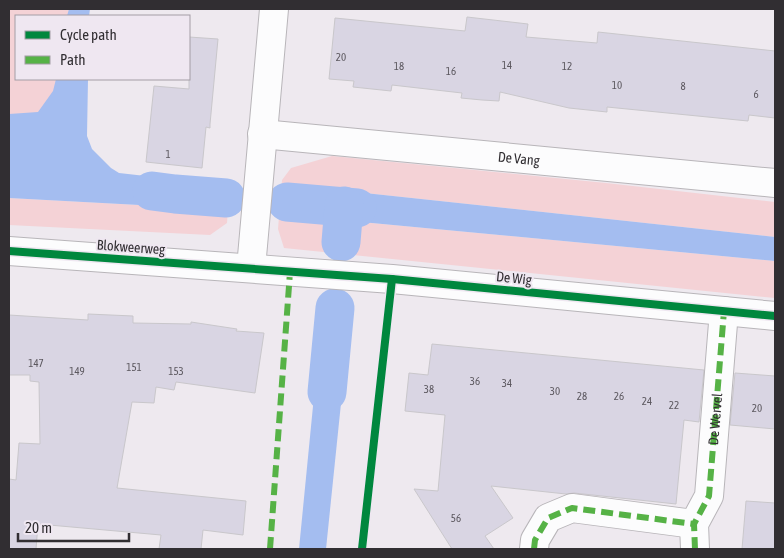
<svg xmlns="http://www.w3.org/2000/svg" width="784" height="558" viewBox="0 0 784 558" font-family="'Asap Condensed',sans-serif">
	<rect width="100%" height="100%" fill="#eee9ef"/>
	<!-- green -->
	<g fill="#f4d2d6">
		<polygon points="9,9 82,9 81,16 16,16 16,79 73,79 9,184"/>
		<polygon points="332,156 606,183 775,202 775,237 318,188 308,217 775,261 775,298 284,248 278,229 282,180 291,168"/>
		<polygon points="206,194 229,194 227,223 210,235 9,225 9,198 195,208 203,201"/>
	</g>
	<!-- water -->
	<g fill="#a4bdf0">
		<polygon points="69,9 90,9 89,16 67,16"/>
		<path d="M56,79H88L87,136L92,149L111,168L119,173L199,182L205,187C207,199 204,201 195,208L9,198V114L38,112L53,91Z"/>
		<polygon points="318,188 775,237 775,261 308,217 303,209 308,193"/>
		<polygon points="327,339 344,341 347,345 326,549 299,549 319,345 321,341"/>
	</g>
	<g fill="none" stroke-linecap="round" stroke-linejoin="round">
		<!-- canal -->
		<g stroke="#a4bdf0" stroke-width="39">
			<polyline points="152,191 175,194 226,198"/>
			<polyline points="287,202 357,208"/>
			<polyline points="341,242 344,206"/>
			<polyline points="327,392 335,308"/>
		</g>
	</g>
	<!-- building -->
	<g fill="#d9d5e3" stroke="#c9c7cb">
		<polygon points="467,17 528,24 526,37 597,43 598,32 775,51 775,118 749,115 748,121 607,107 607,112 569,108 500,92 499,101 482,100 461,98 462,93 392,85 391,91 353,87 354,81 329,79 335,18 465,31"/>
		<polygon points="189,37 218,39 210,124 210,128 206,127 202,168 146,162 154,86 189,89"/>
		<polygon points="88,314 133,316 133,323 191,324 191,322 237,329 236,331 264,333 255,393 176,382 174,390 156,387 154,403 132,402 117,488 246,501 243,535 203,530 201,549 159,549 161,535 38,524 36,549 9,549 9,479 16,480 19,443 40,444 39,382 30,381 30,375 9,375 9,315 88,320"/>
		<polygon points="432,344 704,370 699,422 684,420 676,504 574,493 566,494 491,486 513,518 485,536 494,549 452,549 414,489 438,491 445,415 405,411 409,373 428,375"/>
		<polygon points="735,373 775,376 775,429 730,425"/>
		<polygon points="746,501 775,503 775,549 742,549"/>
	</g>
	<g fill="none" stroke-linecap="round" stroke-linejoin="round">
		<defs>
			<g id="minor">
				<path id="s1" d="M262,134L775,183"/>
				<polyline points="9,251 392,279 775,316"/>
				<polyline points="251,268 274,9"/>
				<polyline points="534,549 535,540 548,518 572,508 694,524"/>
				<path id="s2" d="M695,549L694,524L709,496L724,311"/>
			</g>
		</defs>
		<!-- minor casing -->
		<use href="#minor" stroke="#b8b5b9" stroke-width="30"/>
		<!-- minor -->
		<use href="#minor" stroke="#fcfcfd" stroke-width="28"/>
		<!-- quiet -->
		<g stroke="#56b246" stroke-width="6" stroke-dasharray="12 6" stroke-linecap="butt">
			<polyline points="270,549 290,272"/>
			<polyline points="534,549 535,540 548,518 572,508 694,524"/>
			<polyline points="695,549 694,524 709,496 724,311"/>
		</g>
		<defs>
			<g id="cycleway">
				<polyline points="9,251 392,279 775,316"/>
				<polyline points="362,549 392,279"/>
			</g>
		</defs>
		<!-- cycleway casing -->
		<use href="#cycleway" stroke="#efe7f1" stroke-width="11"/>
		<!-- cycleway -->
		<use href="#cycleway" stroke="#00873e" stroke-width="8"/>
	</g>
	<g text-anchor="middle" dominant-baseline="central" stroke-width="4" stroke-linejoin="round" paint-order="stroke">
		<!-- number labels -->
		<g font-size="11" fill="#5c585f">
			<text x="341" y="57">20</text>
			<text x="507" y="65">14</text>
			<text x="399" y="66">18</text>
			<text x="567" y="66">12</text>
			<text x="451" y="71">16</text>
			<text x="617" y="85">10</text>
			<text x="683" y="86">8</text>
			<text x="756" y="94">6</text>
			<text x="168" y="154">1</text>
			<text x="36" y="363">147</text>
			<text x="134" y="367">151</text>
			<text x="77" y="371">149</text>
			<text x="176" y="371">153</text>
			<text x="475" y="381">36</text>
			<text x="507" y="383">34</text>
			<text x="429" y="389">38</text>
			<text x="555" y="391">30</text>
			<text x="582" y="396">28</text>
			<text x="619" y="396">26</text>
			<text x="647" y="401">24</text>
			<text x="674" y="405">22</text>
			<text x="757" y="408">20</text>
			<text x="456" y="518">56</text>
		</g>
		<!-- street labels -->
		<g font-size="14" fill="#312e32" stroke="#efe7f1">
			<text stroke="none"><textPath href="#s1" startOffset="258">De Vang</textPath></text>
			<text transform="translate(131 247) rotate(4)">Blokweerweg</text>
			<text transform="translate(514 278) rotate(6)">De Wig</text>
			<text stroke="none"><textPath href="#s2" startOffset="134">De Wervel</textPath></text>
		</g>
	</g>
	<!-- border -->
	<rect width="784" height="558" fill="none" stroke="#312e32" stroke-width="20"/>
	<!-- legend -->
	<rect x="15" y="15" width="175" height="65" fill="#efe7f1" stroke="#a39da5"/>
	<rect x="25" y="31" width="25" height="8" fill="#00873e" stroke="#a39da5"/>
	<text x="60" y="40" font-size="15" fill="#312e32">Cycle path</text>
	<rect x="25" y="56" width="25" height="8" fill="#56b246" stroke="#a39da5"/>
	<text x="60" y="65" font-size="15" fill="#312e32">Path</text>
	<!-- scale -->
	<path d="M18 533v8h111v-8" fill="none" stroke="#312e32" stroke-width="2.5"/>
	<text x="25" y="533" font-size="15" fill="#312e32" stroke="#efe7f1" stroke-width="4" paint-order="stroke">20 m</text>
</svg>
